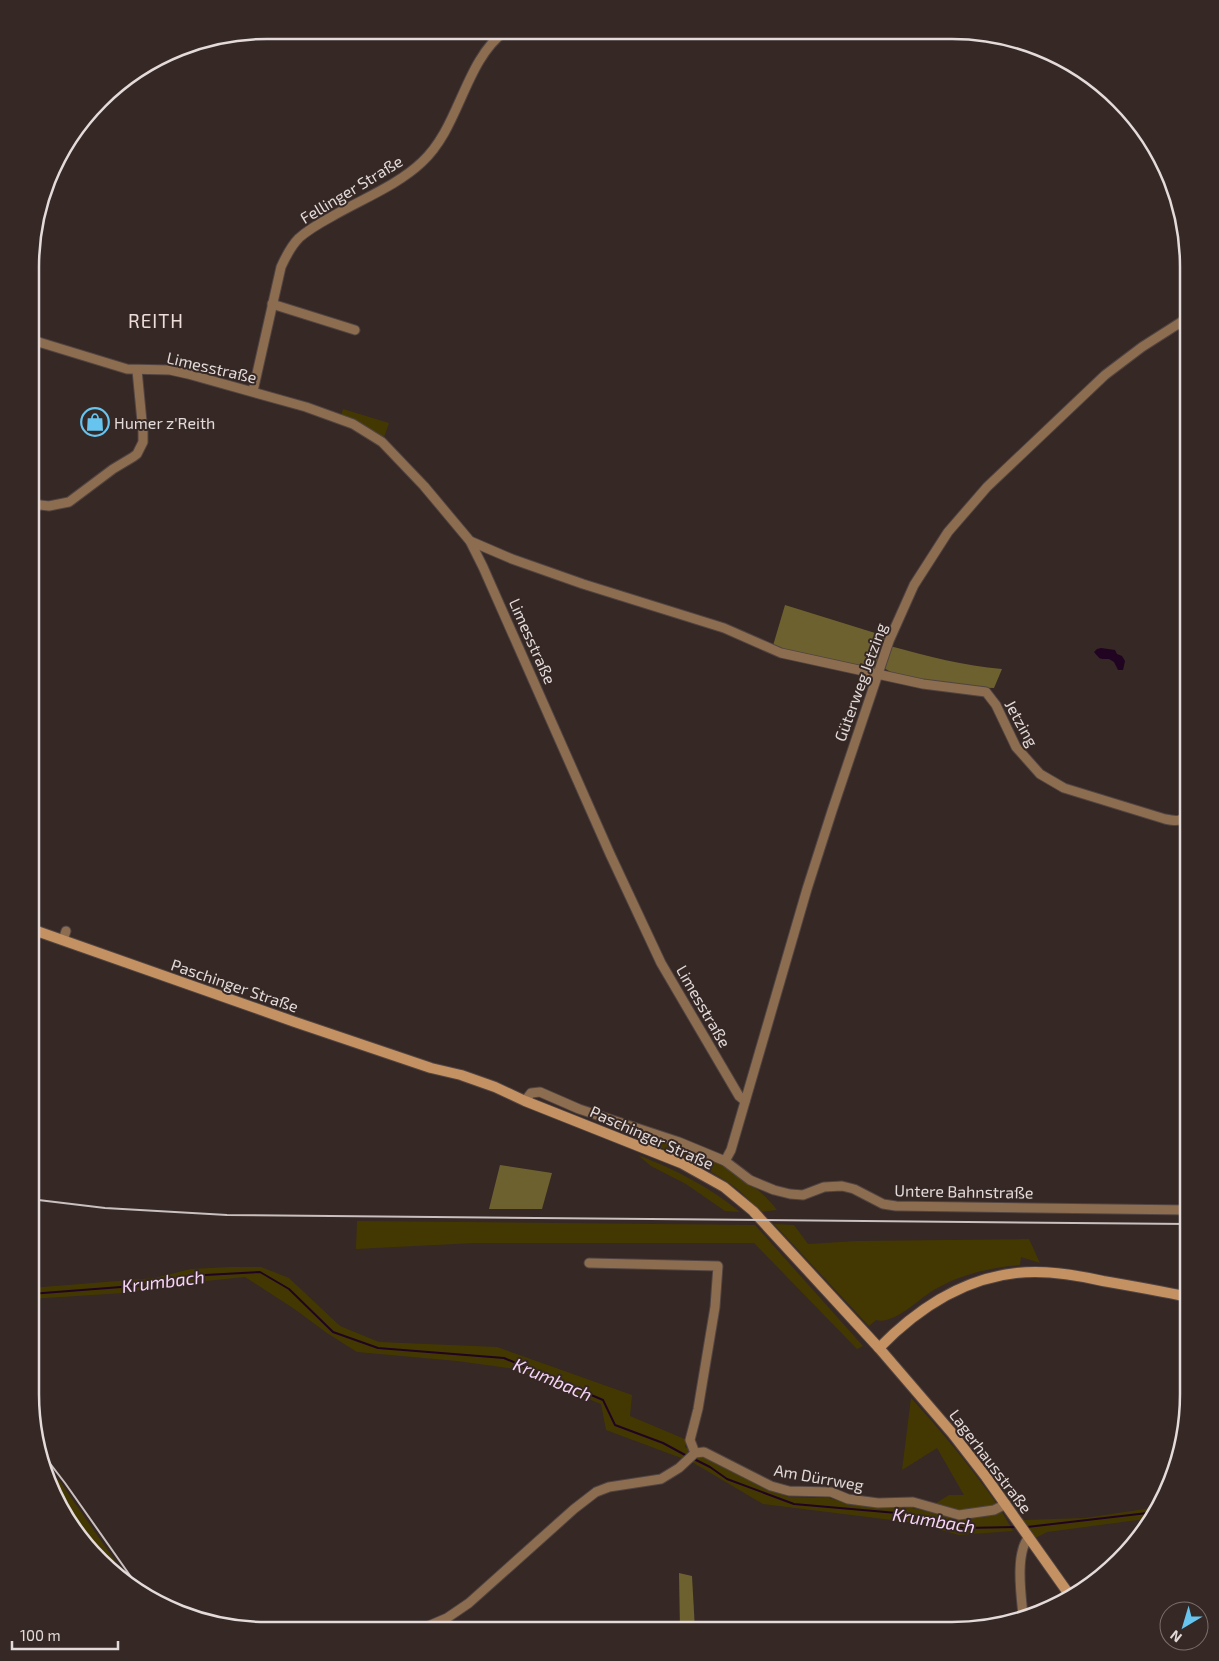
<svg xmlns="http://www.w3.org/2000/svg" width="1219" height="1661" viewBox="0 0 1219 1661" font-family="'Exo 2',sans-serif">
	<rect width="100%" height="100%" fill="#352825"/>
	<!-- green -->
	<g fill="#443802">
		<polygon points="343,409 389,423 383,440 341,416"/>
		<path d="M636,1132C688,1150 741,1164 777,1210L760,1212C752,1204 745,1195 736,1188C705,1165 669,1150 633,1137Z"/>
		<path d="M638,1155C676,1170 708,1186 740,1212L725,1211L686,1184L651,1166Z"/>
		<polygon points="357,1221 755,1225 863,1346 857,1349 754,1243 475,1243 356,1249"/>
		<path d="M774,1224L794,1225L808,1244L856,1241L1029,1239L1040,1263L1021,1257L1020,1265C990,1267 959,1275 932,1291C918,1300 893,1325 876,1320L869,1326Z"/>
		<polygon points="229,1267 261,1267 289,1278 340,1326 379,1342 497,1347 632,1395 630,1416 687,1440 685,1447 788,1497 829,1498 848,1503 877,1507 912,1508 953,1517 971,1518 1002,1512 1013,1531 959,1535 916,1523 763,1504 692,1462 606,1430 601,1404 515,1369 457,1361 357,1352 327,1333 293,1308 245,1277 175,1284 124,1293 30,1299 30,1288 155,1278 191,1269"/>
		<path d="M911,1398C942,1432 970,1466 997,1504L994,1506C968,1510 959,1512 933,1505L949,1495H964L937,1448L902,1470Z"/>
		<polygon points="58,1479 136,1591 70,1522 55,1499 51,1486"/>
		<polygon points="1158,1507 1153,1518 1047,1532 1035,1538 1023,1520 1085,1518"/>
	</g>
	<!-- forest -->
	<g fill="#6e6130">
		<polygon points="785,605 888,637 876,669 871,671 772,649"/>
		<path d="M890,646C928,656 964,666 1002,669L994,688L961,687L894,674L884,668Z"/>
		<polygon points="500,1165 552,1173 542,1209 489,1209"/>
		<polygon points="679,1573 692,1576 695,1630 680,1630"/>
	</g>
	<!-- water -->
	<path fill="#200421" d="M1101,648L1115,650L1117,654L1122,656L1125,661L1123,670H1118L1114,662L1109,659C1099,659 1101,660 1094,652L1097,649Z"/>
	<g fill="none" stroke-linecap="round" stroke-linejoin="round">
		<!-- stream -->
		<g stroke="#200421" stroke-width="2">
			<polyline points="30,1294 160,1284 205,1275 260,1272 289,1289 333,1332 378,1348 504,1358 603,1400 615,1425 663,1443 687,1456"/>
			<polyline points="694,1459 710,1467 727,1479 794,1504 897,1513 963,1528 1017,1527"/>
			<polyline points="1027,1527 1156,1512"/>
		</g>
		<defs>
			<g id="street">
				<polyline points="272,304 355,330"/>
				<polyline points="32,340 127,369 170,370 188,374 306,407 353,424 382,442 424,486 470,541 483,567 610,854 661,963 739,1096 745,1101"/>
				<path d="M253,391L281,267C286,256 291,246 299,238C309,229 320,223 331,217C360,200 398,185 422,162C460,127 464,62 505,31"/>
				<polyline points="32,504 49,506 69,502 113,469 133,457 137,454 143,442 143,432 137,370"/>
				<path d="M470,541L512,559L583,584L724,628L781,653L923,684L986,692L996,705L1016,747L1040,774L1064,788L1165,819C1175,821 1181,822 1189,815"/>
				<polyline points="63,940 66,931"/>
				<polyline points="525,1101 531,1093 540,1092 579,1109 679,1142 725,1161 750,1180 774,1190 790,1194 803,1195 824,1187 842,1186 854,1189 883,1204 896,1206 1189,1210"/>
				<polyline points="725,1161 731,1150 807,889 832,811 889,641 914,585 948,532 987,487 1105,375 1142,347 1189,317"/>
				<polyline points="589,1263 718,1266 715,1307 698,1409 690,1440 695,1453"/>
				<path d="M1023,1615C1021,1595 1015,1552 1029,1537"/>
				<polyline points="419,1630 447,1618 469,1603 574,1509 596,1492 609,1487 661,1479 679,1468 695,1453 704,1452 771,1486 789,1491 831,1492 848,1499 878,1503 913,1502 959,1515 994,1510 1006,1504"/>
			</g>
			<g id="secondary">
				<polyline points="31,929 295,1022 431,1068 461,1075 495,1087 525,1101 681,1163 724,1187 753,1211 879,1348 952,1433 986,1477 1071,1597"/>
				<path d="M879,1348C921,1305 974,1272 1035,1272C1058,1272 1081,1276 1103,1281C1132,1286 1160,1291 1189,1297"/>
			</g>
		</defs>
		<!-- street casing -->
		<use href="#street" stroke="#514442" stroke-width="11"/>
		<!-- secondary casing -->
		<use href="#secondary" stroke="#514442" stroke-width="12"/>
		<!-- street -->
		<use href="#street" stroke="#8d6d50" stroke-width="9"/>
		<!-- secondary -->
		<use href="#secondary" stroke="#c49162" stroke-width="10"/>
		<!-- rail -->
		<g stroke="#cac0bf" stroke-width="2">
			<polyline points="30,1199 105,1208 227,1215 1189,1224"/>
			<polyline points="45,1457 65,1483 143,1594"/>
			<polyline points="83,1541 102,1562"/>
		</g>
	</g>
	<!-- icons -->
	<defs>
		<symbol id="shop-ring" viewBox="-11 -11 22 22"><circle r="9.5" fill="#352825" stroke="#67c4ef" stroke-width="1.5"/><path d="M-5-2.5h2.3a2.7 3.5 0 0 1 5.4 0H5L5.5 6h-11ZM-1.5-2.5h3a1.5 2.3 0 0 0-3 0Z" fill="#67c4ef"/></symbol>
	</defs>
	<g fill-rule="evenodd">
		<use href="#shop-ring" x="79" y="406" width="32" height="32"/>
	</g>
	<g text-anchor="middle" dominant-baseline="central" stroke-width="4" stroke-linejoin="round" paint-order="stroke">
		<!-- street labels -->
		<g font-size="16" fill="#e3dad9" stroke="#352825">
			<text transform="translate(351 189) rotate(-31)">Fellinger Straße</text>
			<text transform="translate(212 367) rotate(13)">Limesstraße</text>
			<text transform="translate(533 641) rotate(66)">Limesstraße</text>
			<text transform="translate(860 682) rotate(-70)">Güterweg Jetzing</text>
			<text transform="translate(1022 723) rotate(61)">Jetzing</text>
			<text transform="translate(235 985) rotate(19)">Paschinger Straße</text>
			<text transform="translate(704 1006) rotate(60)">Limesstraße</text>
			<text transform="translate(652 1137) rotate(24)">Paschinger Straße</text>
			<text transform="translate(964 1191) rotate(1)">Untere Bahnstraße</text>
			<text transform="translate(991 1461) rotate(53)">Lagerhausstraße</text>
			<text transform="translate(819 1477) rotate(10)">Am Dürrweg</text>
		</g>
		<!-- poi labels -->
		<g font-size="16" fill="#e3dad9" stroke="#352825" text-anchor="start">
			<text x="114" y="422">Humer z'Reith</text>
		</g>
		<!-- water labels -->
		<g font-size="18" font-style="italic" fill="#f8d5f8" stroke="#352825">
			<text transform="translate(163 1281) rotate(-7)">Krumbach</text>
			<text transform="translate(553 1379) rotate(23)">Krumbach</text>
			<text transform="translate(934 1520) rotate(9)">Krumbach</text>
		</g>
		<!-- quarter labels -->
		<g font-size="19" letter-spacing="1" fill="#eedcd8" stroke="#352825">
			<text x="156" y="320">REITH</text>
		</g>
	</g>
	<!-- crop -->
	<path d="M0 0H1219V1661H0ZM267 39H952A228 228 0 0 1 1180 267V1394A228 228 0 0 1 952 1622H267A228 228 0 0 1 39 1394V267A228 228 0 0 1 267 39Z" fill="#352825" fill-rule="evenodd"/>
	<path fill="none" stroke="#e3dad9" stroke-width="2.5" d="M267 39H952A228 228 0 0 1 1180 267V1394A228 228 0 0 1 952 1622H267A228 228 0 0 1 39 1394V267A228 228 0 0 1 267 39Z"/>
	<!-- north arrow -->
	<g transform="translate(1184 1626) rotate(218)"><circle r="24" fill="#352825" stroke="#7b6f6d"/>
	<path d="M0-4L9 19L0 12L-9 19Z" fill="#67c4ef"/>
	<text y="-8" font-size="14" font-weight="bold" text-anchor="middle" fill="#e3dad9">N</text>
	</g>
	<!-- scale -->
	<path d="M12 1641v8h106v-8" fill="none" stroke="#e3dad9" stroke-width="2.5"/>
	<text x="20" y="1641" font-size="15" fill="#e3dad9" stroke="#352825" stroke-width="4" paint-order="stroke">100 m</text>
</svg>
